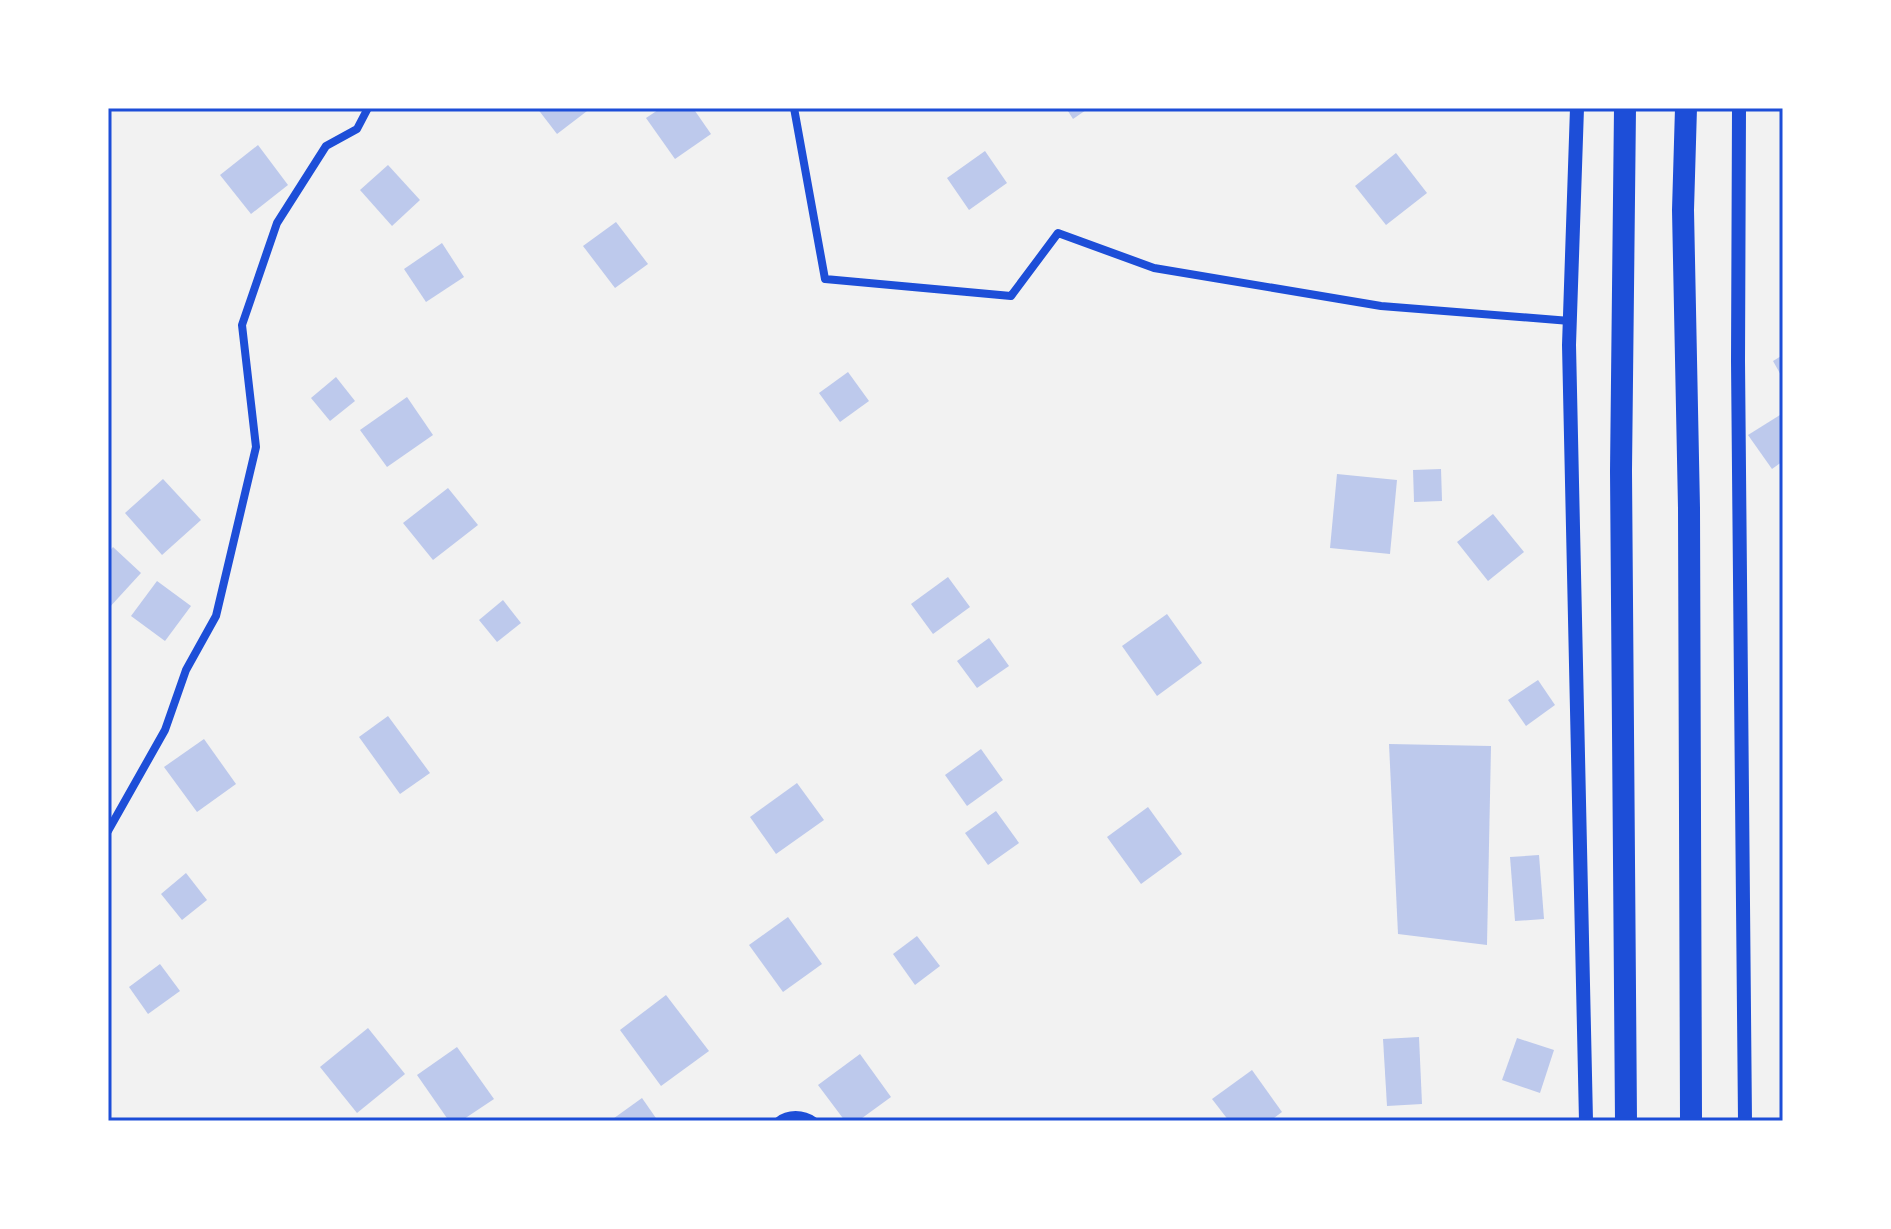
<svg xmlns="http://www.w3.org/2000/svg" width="1891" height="1229" viewBox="0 0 1891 1229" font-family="'Titillium Web',sans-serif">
	<rect width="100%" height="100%" fill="#f2f2f2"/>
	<!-- building -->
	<g fill="#bdc9ec">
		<polygon points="537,108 591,108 557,134"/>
		<polygon points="661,108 693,108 711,134 675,159 646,118"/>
		<polygon points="1066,108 1089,108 1073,119"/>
		<polygon points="258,145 288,185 251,214 220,175"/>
		<polygon points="985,151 1007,183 969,210 947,178"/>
		<polygon points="1396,153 1427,193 1386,225 1355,186"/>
		<polygon points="388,165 420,200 392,226 360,190"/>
		<polygon points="616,222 648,264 615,288 583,246"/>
		<polygon points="442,243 464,277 426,302 404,269"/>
		<polygon points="1783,355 1783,379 1773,361"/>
		<polygon points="848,372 869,401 840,422 819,393"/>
		<polygon points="336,377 355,401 330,421 311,398"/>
		<polygon points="407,397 433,435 387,467 360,430"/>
		<polygon points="1783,413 1783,461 1772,469 1748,435"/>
		<polygon points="1441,469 1442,501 1414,502 1413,470"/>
		<polygon points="1337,474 1397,480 1390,554 1330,548"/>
		<polygon points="163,479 201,520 162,555 125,513"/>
		<polygon points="448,488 478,525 433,560 403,523"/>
		<polygon points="1493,514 1524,552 1488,581 1457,542"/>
		<polygon points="113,547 141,573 108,609 108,553"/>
		<polygon points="948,577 970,607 933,634 911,604"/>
		<polygon points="157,581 191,606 165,641 131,616"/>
		<polygon points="503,600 521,623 497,642 479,620"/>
		<polygon points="1167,614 1202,663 1157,696 1122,646"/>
		<polygon points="989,638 1009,666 977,688 957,661"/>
		<polygon points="1538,680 1555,705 1526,726 1508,700"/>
		<polygon points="388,716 430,773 400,794 359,737"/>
		<polygon points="204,739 236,784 197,812 164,767"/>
		<polygon points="1389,744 1491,746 1487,945 1398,934"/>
		<polygon points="981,749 1003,780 967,806 945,775"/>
		<polygon points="797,783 824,820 776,854 750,817"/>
		<polygon points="1148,807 1182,854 1141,884 1107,837"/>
		<polygon points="996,811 1019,843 988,865 965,833"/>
		<polygon points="1539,855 1544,919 1515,921 1510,857"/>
		<polygon points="186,873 207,900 182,920 161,894"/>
		<polygon points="788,917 822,964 783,992 749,945"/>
		<polygon points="917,936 940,966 915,985 893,954"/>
		<polygon points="160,964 180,991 148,1014 129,987"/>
		<polygon points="666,995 709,1051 661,1086 620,1030"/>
		<polygon points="368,1028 405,1074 357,1113 320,1067"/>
		<polygon points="1419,1037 1422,1104 1387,1106 1383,1039"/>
		<polygon points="1517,1038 1554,1050 1540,1093 1502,1080"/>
		<polygon points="457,1047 494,1099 461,1121 449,1121 417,1075"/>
		<polygon points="860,1054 891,1097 858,1121 845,1121 818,1085"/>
		<polygon points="1252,1070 1282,1112 1270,1121 1229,1121 1212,1099"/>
		<polygon points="642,1098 658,1121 610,1121"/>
	</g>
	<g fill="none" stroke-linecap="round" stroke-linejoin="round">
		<!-- minor -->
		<g stroke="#1d4ed8" stroke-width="8">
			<polyline points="794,108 825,279 1011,296 1058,233 1154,268 1381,306 1570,321"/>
			<polyline points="108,831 165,730 186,670 216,616 256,447 242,325 277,223 326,146 357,129 368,108"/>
			<path d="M778,1121C788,1113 803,1113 814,1121"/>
		</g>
		<!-- tertiary -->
		<g stroke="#1d4ed8" stroke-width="14">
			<polyline points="1577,108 1569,345 1586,1121"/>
			<polyline points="1739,108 1738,361 1745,1121"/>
		</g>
		<!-- trunk -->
		<g stroke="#1d4ed8" stroke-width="22">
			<polyline points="1625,108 1621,471 1626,1121"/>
			<polyline points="1686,108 1683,210 1689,508 1691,1121"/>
		</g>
	</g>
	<!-- border -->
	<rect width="1891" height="1229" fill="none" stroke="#ffffff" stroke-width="220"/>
	<rect x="110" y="110" width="1671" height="1009" fill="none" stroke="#1d4ed8" stroke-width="3"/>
</svg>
